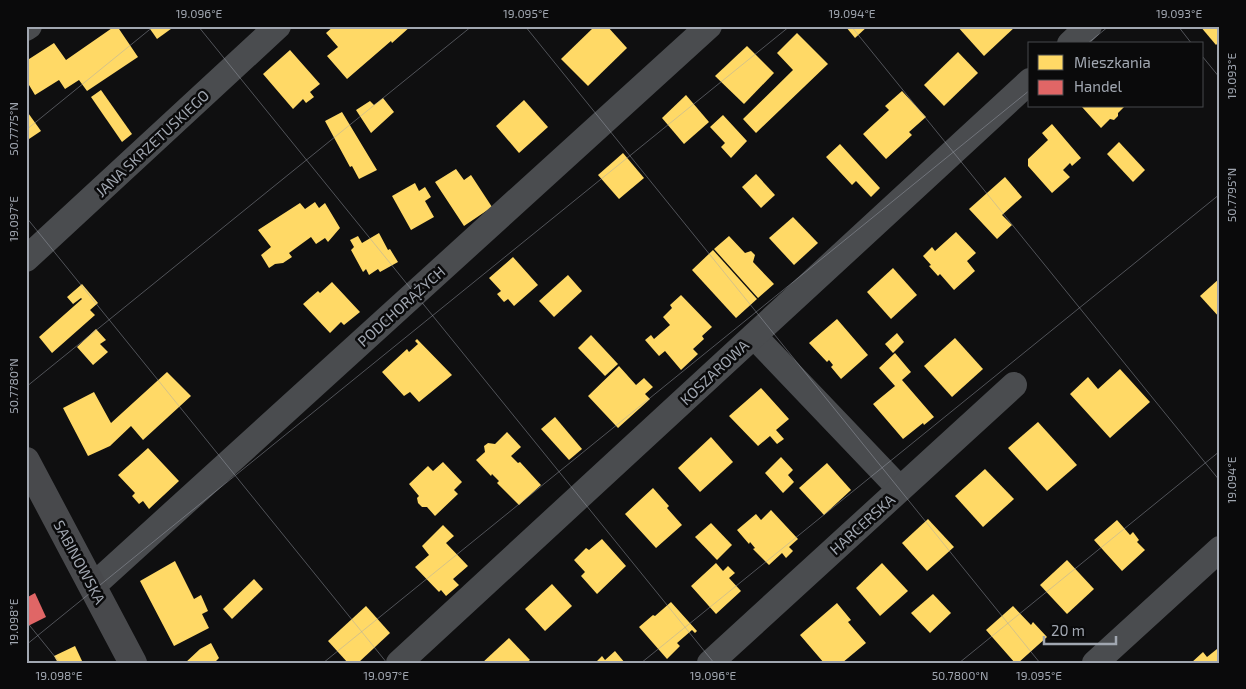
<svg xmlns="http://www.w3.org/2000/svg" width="1246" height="689" viewBox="0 0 1246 689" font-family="'Exo 2',sans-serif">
	<rect width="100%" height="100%" fill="#0f0f10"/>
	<!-- homes -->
	<g fill="#ffd966">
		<polygon points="115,26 117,26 138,57 87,91 79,80 65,89 59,80 35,95 29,85 26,86 26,61 54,43 66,60"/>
		<polygon points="148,26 175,26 157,39"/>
		<polygon points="334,26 411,26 392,43 391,41 347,79 327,56 338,47 326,33"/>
		<polygon points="595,26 607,26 627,48 588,86 561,59"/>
		<polygon points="847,26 868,26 855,38 846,27"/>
		<polygon points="957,26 1016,26 984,56"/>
		<polygon points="1200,26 1220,26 1220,41 1216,45"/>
		<polygon points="797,33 828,64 756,133 743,119 793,70 777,53"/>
		<polygon points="747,46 774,73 744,104 715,76"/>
		<polygon points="290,50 320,84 310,92 314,97 306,103 303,99 293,109 263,74"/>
		<polygon points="958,52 978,73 944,106 924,85"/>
		<polygon points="101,90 132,134 122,142 91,97"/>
		<polygon points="902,91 926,117 909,132 912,135 886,159 863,134 889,110 885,106"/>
		<polygon points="686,95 709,122 684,144 662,118"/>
		<polygon points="383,98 394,112 371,133 356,110 370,101 374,105"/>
		<polygon points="524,100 548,127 519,153 496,126"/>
		<polygon points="1083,106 1125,106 1118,113 1118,116 1114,120 1110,119 1101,128 1082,107"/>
		<polygon points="26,110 41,131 26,141"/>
		<polygon points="342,112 377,170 359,179 352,166 350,167 325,121"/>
		<polygon points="723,115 747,141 731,158 721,147 725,143 710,127"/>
		<polygon points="1052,124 1081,158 1072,166 1070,163 1063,170 1070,177 1052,193 1028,166 1028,159 1048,140 1042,133"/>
		<polygon points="1119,142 1145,170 1133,182 1107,154"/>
		<polygon points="840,144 880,188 871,197 856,181 852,185 826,157"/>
		<polygon points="623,153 644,178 619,199 598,175"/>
		<polygon points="456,169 464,180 471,175 492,207 464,226 435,182"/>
		<polygon points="756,174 775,195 761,208 742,187"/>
		<polygon points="1005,177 1022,197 1002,215 1012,225 997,239 969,209"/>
		<polygon points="415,183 419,191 425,187 431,197 425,201 434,217 411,230 392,196"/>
		<polygon points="315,202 319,208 325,203 340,228 328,242 325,238 316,244 311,237 289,253 292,257 283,263 275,264 269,268 261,255 271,247 258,230 300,203 305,209"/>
		<polygon points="793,217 818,243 794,265 769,238"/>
		<polygon points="956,232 976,253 967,261 975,271 954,290 940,274 938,276 929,266 931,265 923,256 932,247 935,251"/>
		<polygon points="379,233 388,250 390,249 398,262 380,272 378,269 369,275 366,269 363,272 351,250 354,247 350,240 358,236 362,243"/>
		<polygon points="729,236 745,253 751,251 755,255 753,262 774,284 758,298 714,249"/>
		<polygon points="713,250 757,299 736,318 692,270"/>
		<polygon points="513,257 538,285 514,306 508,299 504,302 497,294 501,291 489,278"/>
		<polygon points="893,268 917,295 891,319 867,292"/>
		<polygon points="568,275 582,291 554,317 539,301"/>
		<polygon points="1220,278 1220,318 1200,296"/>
		<polygon points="332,282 360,312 344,325 341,322 330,333 303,304 318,291 320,293"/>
		<polygon points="82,284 98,303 90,310 95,315 52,353 39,337 82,299 81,298 73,304 67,297"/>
		<polygon points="681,295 712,327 702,336 704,339 693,349 698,354 681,370 665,351 659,356 645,340 651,335 654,339 670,325 663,317 672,308 670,305"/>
		<polygon points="837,319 868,355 841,379 831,367 833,365 829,360 827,362 809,343"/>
		<polygon points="96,329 106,340 100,344 108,352 93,365 77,347"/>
		<polygon points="897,333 904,342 893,353 885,344"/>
		<polygon points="591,335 618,364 605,376 578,348"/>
		<polygon points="955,338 983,369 952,397 924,366"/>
		<polygon points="417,339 452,375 419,402 410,392 404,396 382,372 407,349 409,352 418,344 415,341"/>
		<polygon points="895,353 911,372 902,380 934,417 924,425 923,423 903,439 873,404 895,386 879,368"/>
		<polygon points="619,366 636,385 644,378 653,387 645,394 650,399 618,428 588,396"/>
		<polygon points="1120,369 1150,402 1110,438 1070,394 1088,377 1098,389"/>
		<polygon points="167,372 191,396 143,440 131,426 110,446 88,456 63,408 94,392 111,423"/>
		<polygon points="761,388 789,419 776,430 784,439 777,444 770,436 758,446 729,416"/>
		<polygon points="555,417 582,449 569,460 541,429"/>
		<polygon points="1038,422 1077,465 1047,491 1008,448"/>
		<polygon points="507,432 521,447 511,456 518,463 520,462 541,485 519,505 497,483 499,481 492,474 491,476 476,460 485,452 484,446 488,443 495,444"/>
		<polygon points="711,437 733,462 700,492 678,468"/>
		<polygon points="148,448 179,481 149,509 143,501 139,504 132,496 135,493 118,475"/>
		<polygon points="781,457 793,470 788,475 794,482 783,493 765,473"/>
		<polygon points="443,462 462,482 454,490 458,494 435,516 427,507 422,507 418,503 417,498 419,496 409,484 428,466 433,471"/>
		<polygon points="827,463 851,490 824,515 799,488"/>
		<polygon points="985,469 1014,499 983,527 955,496"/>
		<polygon points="653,488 669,506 667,508 682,525 656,548 625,514"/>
		<polygon points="771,510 798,539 789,547 793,551 786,558 782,553 769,565 753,549 755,548 750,542 749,544 737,530 756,514 761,520"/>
		<polygon points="928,519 954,547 927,571 902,543"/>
		<polygon points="1117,520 1130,535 1133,532 1139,540 1137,542 1145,550 1122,571 1094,540"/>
		<polygon points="711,523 732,545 717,560 695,537"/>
		<polygon points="443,525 454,536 446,543 468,566 453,579 459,585 446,596 441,590 439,592 415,567 429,555 422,546"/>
		<polygon points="602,539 626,566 597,594 581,576 585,572 574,560 586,548 589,550"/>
		<polygon points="1067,560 1094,589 1067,614 1040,585"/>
		<polygon points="175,561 194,599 201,595 208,611 202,614 209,628 174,646 140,581"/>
		<polygon points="716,563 723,571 728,566 735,573 729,578 741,591 716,614 691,586"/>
		<polygon points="882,563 908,591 880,616 856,588"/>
		<polygon points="254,579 263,589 232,619 223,609"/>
		<polygon points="552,584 572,606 545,631 525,609"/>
		<polygon points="933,594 951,613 930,633 911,613"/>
		<polygon points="671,602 697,631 695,633 692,630 677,643 680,646 667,659 639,627 653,615 655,616"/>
		<polygon points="837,603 851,620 848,622 866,643 842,663 824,663 800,635"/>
		<polygon points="366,606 390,633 358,663 348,663 328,641"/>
		<polygon points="1013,606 1031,625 1033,622 1047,637 1018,663 1015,663 986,630"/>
		<polygon points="509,638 530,660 526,663 482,663"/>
		<polygon points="211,643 219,658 216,661 217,663 185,663 200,649"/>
		<polygon points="75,646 83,663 58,663 54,656"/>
		<polygon points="1217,649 1220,651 1220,663 1191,663 1203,652 1207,657"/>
		<polygon points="615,651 625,663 595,663 602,656 605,660"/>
	</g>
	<!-- shops -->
	<polygon fill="#e06666" points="35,593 46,617 26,627 26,598"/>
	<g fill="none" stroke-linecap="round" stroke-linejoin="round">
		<!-- street -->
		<g stroke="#4a4c4f" stroke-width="26">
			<polyline points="26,28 29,26"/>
			<polyline points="1070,44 1089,26"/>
			<polyline points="26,259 278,26"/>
			<polyline points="754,336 900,489"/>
			<polyline points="93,586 709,26"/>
			<polyline points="399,663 1030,81"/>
			<polyline points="710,663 1014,385"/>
			<polyline points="1095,663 1220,549"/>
		</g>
		<!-- secondary -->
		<polyline stroke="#48494c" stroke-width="28" points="26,461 133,663"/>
	</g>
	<!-- ticks -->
	<path fill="none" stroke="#a1a7b1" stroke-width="1" stroke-opacity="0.45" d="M198,26L714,663M525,26L1040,663M851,26L1220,481M1178,26L1192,44M1087,44L1109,26M1202,56L1220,78M26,130L154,26M26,217L387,663M26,387L472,26M26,621L60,663M26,645L790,26M323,663L1030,90M641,663L1220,194M959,663L1220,451"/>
	<g text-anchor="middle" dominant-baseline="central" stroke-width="5" stroke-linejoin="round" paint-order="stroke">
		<!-- street labels -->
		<g font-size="15" fill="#a1a7b1" stroke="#0a0a0b">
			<text transform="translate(152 143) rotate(-43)">JANA SKRZETUSKIEGO</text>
			<text transform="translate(401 306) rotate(-42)">PODCHORĄŻYCH</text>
			<text transform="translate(714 372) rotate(-43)">KOSZAROWA</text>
			<text transform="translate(862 524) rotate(-42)">HARCERSKA</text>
			<text transform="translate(80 562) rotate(62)">SABINOWSKA</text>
		</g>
	</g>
	<!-- border -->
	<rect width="1246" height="689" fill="none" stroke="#0a0a0b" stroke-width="55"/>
	<!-- legend -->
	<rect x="1028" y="42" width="175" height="65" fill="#0a0a0b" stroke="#46494d"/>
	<rect x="1038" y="55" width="25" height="15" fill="#ffd966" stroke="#46494d"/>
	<text x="1074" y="68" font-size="15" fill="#a1a7b1">Mieszkania</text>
	<rect x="1038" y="80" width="25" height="15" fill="#e06666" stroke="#46494d"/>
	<text x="1074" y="92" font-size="15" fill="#a1a7b1">Handel</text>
	<!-- scale -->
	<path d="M1044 636v8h72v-8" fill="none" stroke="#a1a7b1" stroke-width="2.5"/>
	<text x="1051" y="636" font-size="15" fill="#a1a7b1" stroke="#0a0a0b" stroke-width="4" paint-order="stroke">20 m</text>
	<rect x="28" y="28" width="1190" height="634" fill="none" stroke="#a1a7b1" stroke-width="2"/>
	<g font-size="12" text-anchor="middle" fill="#a1a7b1">
		<text x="199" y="18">19.096°E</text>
		<text x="526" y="18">19.095°E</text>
		<text x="852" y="18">19.094°E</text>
		<text x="1179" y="18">19.093°E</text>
		<text transform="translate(1232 76) rotate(-90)" y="4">19.093°E</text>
		<text transform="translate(14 129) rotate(-90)" y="4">50.7775°N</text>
		<text transform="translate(1232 195) rotate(-90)" y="4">50.7795°N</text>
		<text transform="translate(14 219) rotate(-90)" y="4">19.097°E</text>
		<text transform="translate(14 386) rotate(-90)" y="4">50.7780°N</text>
		<text transform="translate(1232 480) rotate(-90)" y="4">19.094°E</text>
		<text transform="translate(14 622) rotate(-90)" y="4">19.098°E</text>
		<text x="59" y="680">19.098°E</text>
		<text x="386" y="680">19.097°E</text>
		<text x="713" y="680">19.096°E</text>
		<text x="960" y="680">50.7800°N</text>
		<text x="1039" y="680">19.095°E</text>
	</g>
</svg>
